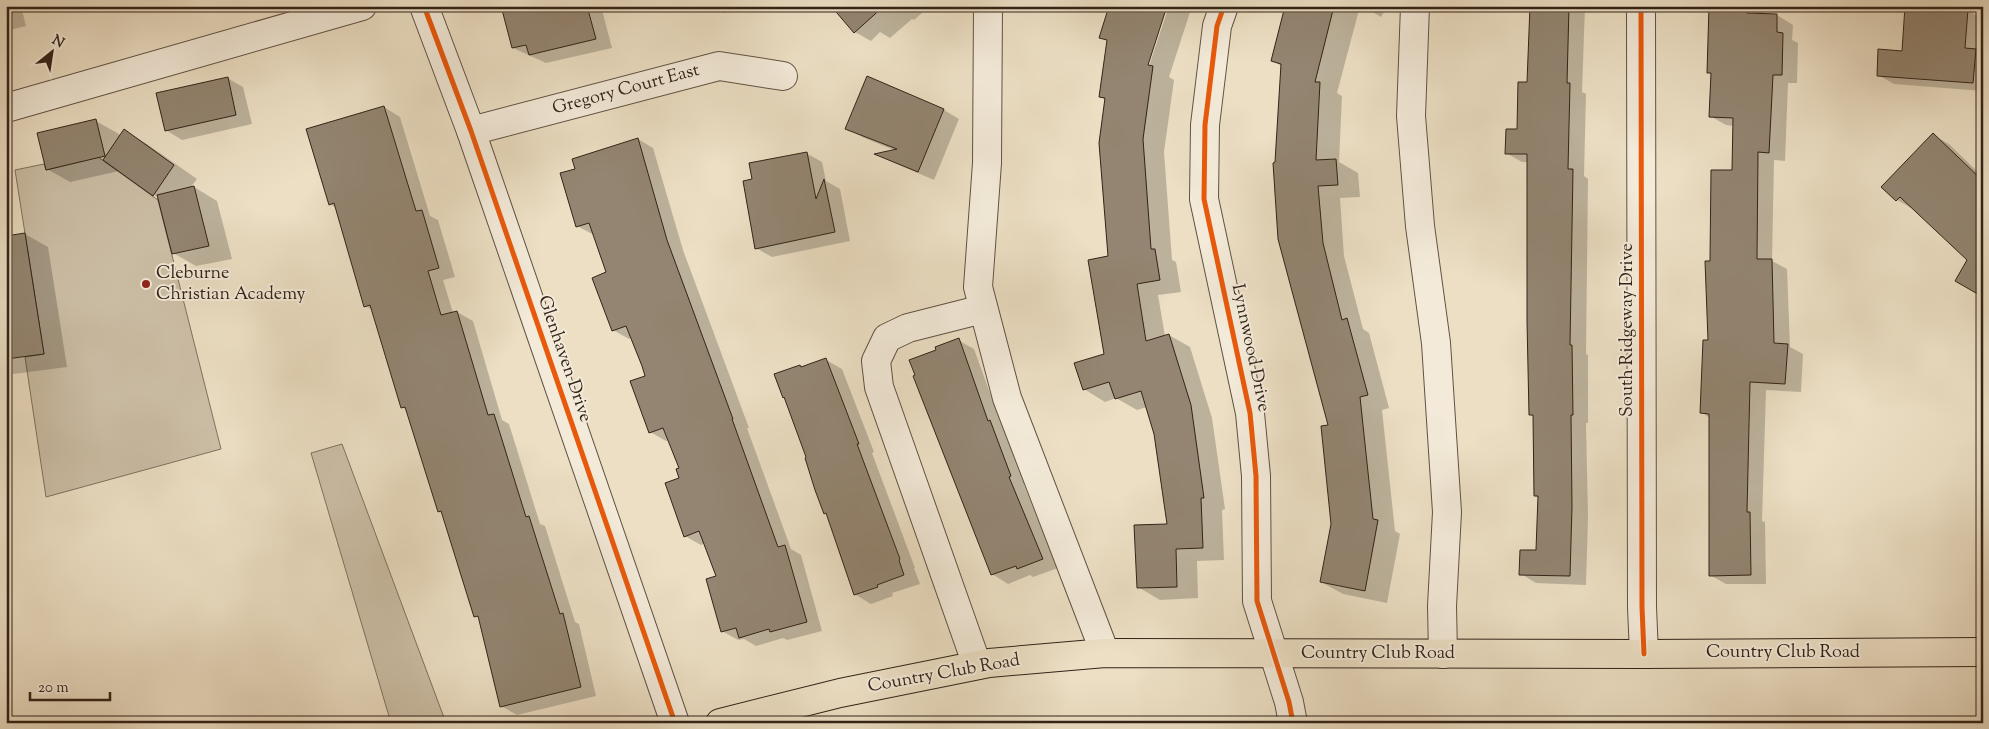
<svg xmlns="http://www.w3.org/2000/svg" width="1989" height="729" viewBox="0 0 1989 729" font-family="'Sorts Mill Goudy',serif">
	<rect width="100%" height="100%" fill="#ecdfc4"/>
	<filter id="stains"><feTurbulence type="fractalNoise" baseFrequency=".004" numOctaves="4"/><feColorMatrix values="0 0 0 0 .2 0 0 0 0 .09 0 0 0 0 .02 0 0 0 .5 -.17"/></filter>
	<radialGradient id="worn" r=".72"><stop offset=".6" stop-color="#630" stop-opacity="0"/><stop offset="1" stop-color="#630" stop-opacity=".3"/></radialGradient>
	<!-- green -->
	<g fill="#ccbfa7" stroke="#7f7160">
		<polygon points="98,157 158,200 221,449 46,497 25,357 44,354 15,170 44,164 46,170"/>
		<polygon points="342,444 446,723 391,723 311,453"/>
	</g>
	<!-- shadow -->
	<g fill="#0003" fill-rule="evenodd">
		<polygon points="6,6 21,6 26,26 6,31"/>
		<polygon points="502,6 601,6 612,48 546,63 513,48"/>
		<polygon points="712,6 750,6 723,13"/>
		<polygon points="832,6 930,6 914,20 912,19 890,38 880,32 871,41 855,32"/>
		<path d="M1111,6L1145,71L1147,72L1169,6H1192L1169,77L1174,80L1164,152L1172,260L1176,262L1181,292L1158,295L1165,336L1169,335L1190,347L1212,418L1225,509L1222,510L1224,560L1197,561L1198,598L1160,600L1138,587L1168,525L1156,434L1147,407L1137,410L1116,398L1105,402L1084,389L1106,354L1109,257L1106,100L1100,97L1108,41L1100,37ZM1146,388L1147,390L1124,395Z"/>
		<polygon points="1287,6 1360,6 1337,93 1342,96 1339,162 1358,173 1360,197 1340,198 1344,256 1363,329 1369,333 1389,408 1382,410 1395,531 1400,534 1387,603 1343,594 1321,582 1332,524 1330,426 1277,164 1282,66 1272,61"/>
		<polygon points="1362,6 1387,6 1381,17"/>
		<polygon points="1531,6 1585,6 1582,92 1586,94 1584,176 1588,179 1586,354 1588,355 1588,423 1586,423 1588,517 1586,585 1536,583 1521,574 1538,552 1539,498 1535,496 1534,417 1530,414 1528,162 1522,162 1506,153 1518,130 1528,83"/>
		<polygon points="1710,6 1755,6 1763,11 1763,15 1777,15 1793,25 1792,40 1798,43 1797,83 1788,83 1785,161 1774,160 1772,261 1787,269 1790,347 1803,354 1801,392 1766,390 1762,521 1765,522 1766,584 1726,584 1710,575 1710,418 1701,412 1709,341 1711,262 1733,171 1734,126 1726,125 1710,116 1712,74 1708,72"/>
		<polygon points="1907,6 1967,10 1983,19 1980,53 1983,54 1983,91 1894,84 1878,75 1903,52"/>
		<polygon points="867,77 944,110 959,119 934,180 892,162 878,155 896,151 862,137 846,128"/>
		<polygon points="227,78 243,87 252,124 182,140 166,130"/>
		<polygon points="384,107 400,117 430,216 438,220 455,277 443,280 453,313 457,312 473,321 502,420 509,424 540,524 545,526 575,622 579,624 596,696 517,715 501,706 480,618 475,616 443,514 439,511 407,410 402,407 373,310 365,306 336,208 330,204"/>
		<polygon points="96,121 119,134 120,138 125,131 147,144 197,179 190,188 194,187 217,201 232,259 196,266 173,253 159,198 119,171 70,182 47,169"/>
		<polygon points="1933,135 1949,144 1983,177 1983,296 1968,260 1914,208 1913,209 1897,200 1883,187"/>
		<polygon points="638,139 653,148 683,250 749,428 747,428 791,549 801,555 822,631 787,640 783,638 756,646 744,639 738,640 722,631 718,577 705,543 701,545 685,536 680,468 669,440 666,441 650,432 646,376 631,338 629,339 613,330 607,273 594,235 577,226 577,170"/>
		<polygon points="806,153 822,162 826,181 840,189 850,241 772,257 756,248 754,180"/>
		<polygon points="25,234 48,247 67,367 6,375 6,237"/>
		<polygon points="958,340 974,349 1003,429 1006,431 1026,485 1024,485 1058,568 1033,577 1030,575 1008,584 992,574 938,350"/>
		<polygon points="826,360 842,369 874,452 872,453 915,568 914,568 920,584 892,593 893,596 871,604 856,595 828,515 825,513 808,458 786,398 784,397 800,366 803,368"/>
	</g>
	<!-- building -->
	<g fill="#938571" stroke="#322318">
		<polygon points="501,6 587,6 596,39 529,55 526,45 512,48"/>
		<polygon points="831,6 884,6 854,33"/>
		<polygon points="1109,6 1167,6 1148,65 1153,66 1143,139 1151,249 1155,249 1160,280 1137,284 1146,341 1169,334 1191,405 1204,498 1201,498 1203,548 1176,549 1177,587 1137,588 1134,525 1167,524 1154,434 1141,391 1115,399 1109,382 1083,390 1074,363 1104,354 1088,260 1108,256 1099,143 1105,98 1099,97 1107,40 1099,38"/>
		<polygon points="1285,6 1334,6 1315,82 1320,82 1316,160 1336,159 1338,185 1318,186 1323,243 1342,320 1347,318 1368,395 1360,397 1373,519 1378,520 1365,591 1320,582 1331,524 1321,426 1328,425 1278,239 1273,163 1275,162 1281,64 1271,61"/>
		<polygon points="1530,6 1569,6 1567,83 1570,83 1568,169 1573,169 1570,345 1572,345 1573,415 1571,415 1572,507 1570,576 1519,575 1520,550 1536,550 1538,496 1534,496 1533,415 1529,415 1527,321 1527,154 1505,154 1506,129 1517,129 1518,82 1527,82"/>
		<polygon points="1709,6 1748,6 1747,13 1777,14 1777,32 1783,33 1782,75 1773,75 1769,153 1758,152 1757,259 1772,259 1774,343 1788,344 1785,384 1750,382 1747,512 1750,512 1751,575 1709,576 1709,414 1700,413 1703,340 1708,340 1705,261 1710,261 1711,170 1732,170 1733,118 1709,117 1711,73 1707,73"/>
		<polygon points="1905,6 1968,9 1965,48 1976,49 1973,83 1877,76 1878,49 1902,51"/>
		<polygon points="867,76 944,109 918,172 874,154 897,149 845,129"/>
		<polygon points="228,77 236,115 165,131 156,93"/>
		<polygon points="384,106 416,211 422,210 439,268 428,271 441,315 457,311 488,415 494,414 526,517 529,516 560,614 563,613 581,687 500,707 478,616 474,617 441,511 438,512 405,407 401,408 370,305 364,307 334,203 329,205 306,129"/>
		<polygon points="96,119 105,156 46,170 37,133"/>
		<polygon points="124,129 174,165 153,196 103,160"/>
		<polygon points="1933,133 1983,181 1983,297 1955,281 1967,260 1900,197 1896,201 1881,187"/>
		<polygon points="638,138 667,240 733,419 732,419 778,547 785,545 807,622 770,632 769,629 739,638 736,628 721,632 706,579 716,576 699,531 684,537 665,483 679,478 676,469 679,468 663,428 649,433 630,381 645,376 642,366 626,326 612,331 592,278 606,272 589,223 576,227 560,173 575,169 572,159"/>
		<polygon points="807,152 816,199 824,179 835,232 755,249 743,181 752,179 749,163"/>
		<polygon points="194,186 209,246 172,254 157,195"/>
		<polygon points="25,233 44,354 6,359 6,236"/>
		<polygon points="959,338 988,421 990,420 1011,476 1009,477 1043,559 1017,569 1016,566 991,575 913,376 915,375 909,360 936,350 935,347"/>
		<polygon points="826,358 859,444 857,444 900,559 899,560 904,575 877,585 878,587 854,595 826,513 824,514 815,490 805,458 806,457 784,397 783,398 774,374 800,365 801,367"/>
	</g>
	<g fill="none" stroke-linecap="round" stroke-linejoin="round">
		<defs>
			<g id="minor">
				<polyline points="424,6 471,131 675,723"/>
				<polyline points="988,6 987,163 978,287 1007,398 1105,653"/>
				<polyline points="1224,6 1217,26 1205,125 1204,199 1250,413 1256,476 1257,601 1289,702 1293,723"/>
				<polyline points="1415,6 1411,116 1420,226 1436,343 1447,512 1442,606 1443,654"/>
				<polyline points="1641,6 1642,607 1644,654"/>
				<polyline points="6,108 362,6"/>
				<polyline points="471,131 719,66 783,76"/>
				<polyline points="977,665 879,387 876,361 887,338 908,328 983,309"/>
			</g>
			<polyline id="major" points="720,723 840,693 989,663 1105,653 1644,654 1983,652"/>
		</defs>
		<!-- minor casing -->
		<use href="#minor" stroke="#605243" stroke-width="30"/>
		<!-- major casing -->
		<use href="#major" stroke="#322318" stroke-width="30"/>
		<!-- minor -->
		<use href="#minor" stroke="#f3ead9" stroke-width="28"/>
		<!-- major -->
		<use href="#major" stroke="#ecdfc4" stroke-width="28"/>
		<defs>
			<g id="cycleway">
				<polyline points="424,6 471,131 675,723"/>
				<polyline points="1224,6 1217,26 1205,125 1204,199 1250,413 1256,476 1257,601 1289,702 1293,723"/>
				<polyline points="1641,6 1642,607 1644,654"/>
			</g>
		</defs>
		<!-- cycleway casing -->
		<use href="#cycleway" stroke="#f3ead9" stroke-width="8"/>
		<!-- cycleway -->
		<use href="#cycleway" stroke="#e8590c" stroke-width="5"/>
	</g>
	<!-- markers -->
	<circle fill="#8f2418" stroke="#f3ead9" stroke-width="2" cx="146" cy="284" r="5"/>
	<g text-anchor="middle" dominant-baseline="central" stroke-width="4" stroke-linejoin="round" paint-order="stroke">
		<!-- street labels -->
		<g font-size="18" fill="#322318" stroke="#f3ead9">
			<text transform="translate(626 90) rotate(-15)">Gregory Court East</text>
			<text transform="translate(1628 330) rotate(-90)">South Ridgeway Drive</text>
			<text transform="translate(1250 348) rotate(78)">Lynnwood Drive</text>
			<text transform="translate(564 359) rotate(71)">Glenhaven Drive</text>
			<text x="1783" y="653">Country Club Road</text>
			<text x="1378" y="654">Country Club Road</text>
			<text transform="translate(944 674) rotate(-10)">Country Club Road</text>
		</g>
		<!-- poi labels -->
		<g font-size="18" fill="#322318" stroke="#f3ead9" text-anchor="start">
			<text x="156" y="274">Cleburne<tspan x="156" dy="21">Christian Academy</tspan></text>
		</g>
	</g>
	<!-- margin -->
	<rect width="1989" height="729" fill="none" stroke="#ecdfc4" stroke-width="25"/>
	<rect x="8" y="8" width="1974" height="714" fill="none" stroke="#322318" stroke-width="2.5"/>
	<rect x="12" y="12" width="1964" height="704" fill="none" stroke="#322318"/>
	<!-- north arrow -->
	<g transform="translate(52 52) rotate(30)" stroke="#f3ead9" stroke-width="4" paint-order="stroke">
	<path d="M0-4L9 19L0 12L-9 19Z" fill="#322318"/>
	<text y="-8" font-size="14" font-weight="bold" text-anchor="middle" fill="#322318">N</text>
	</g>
	<!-- scale -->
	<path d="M30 692v8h80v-8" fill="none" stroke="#322318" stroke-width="2.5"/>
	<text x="38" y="692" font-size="15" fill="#322318" stroke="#f3ead9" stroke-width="4" paint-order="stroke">20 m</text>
	<rect width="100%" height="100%" filter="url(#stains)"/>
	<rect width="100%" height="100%" fill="url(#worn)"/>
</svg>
